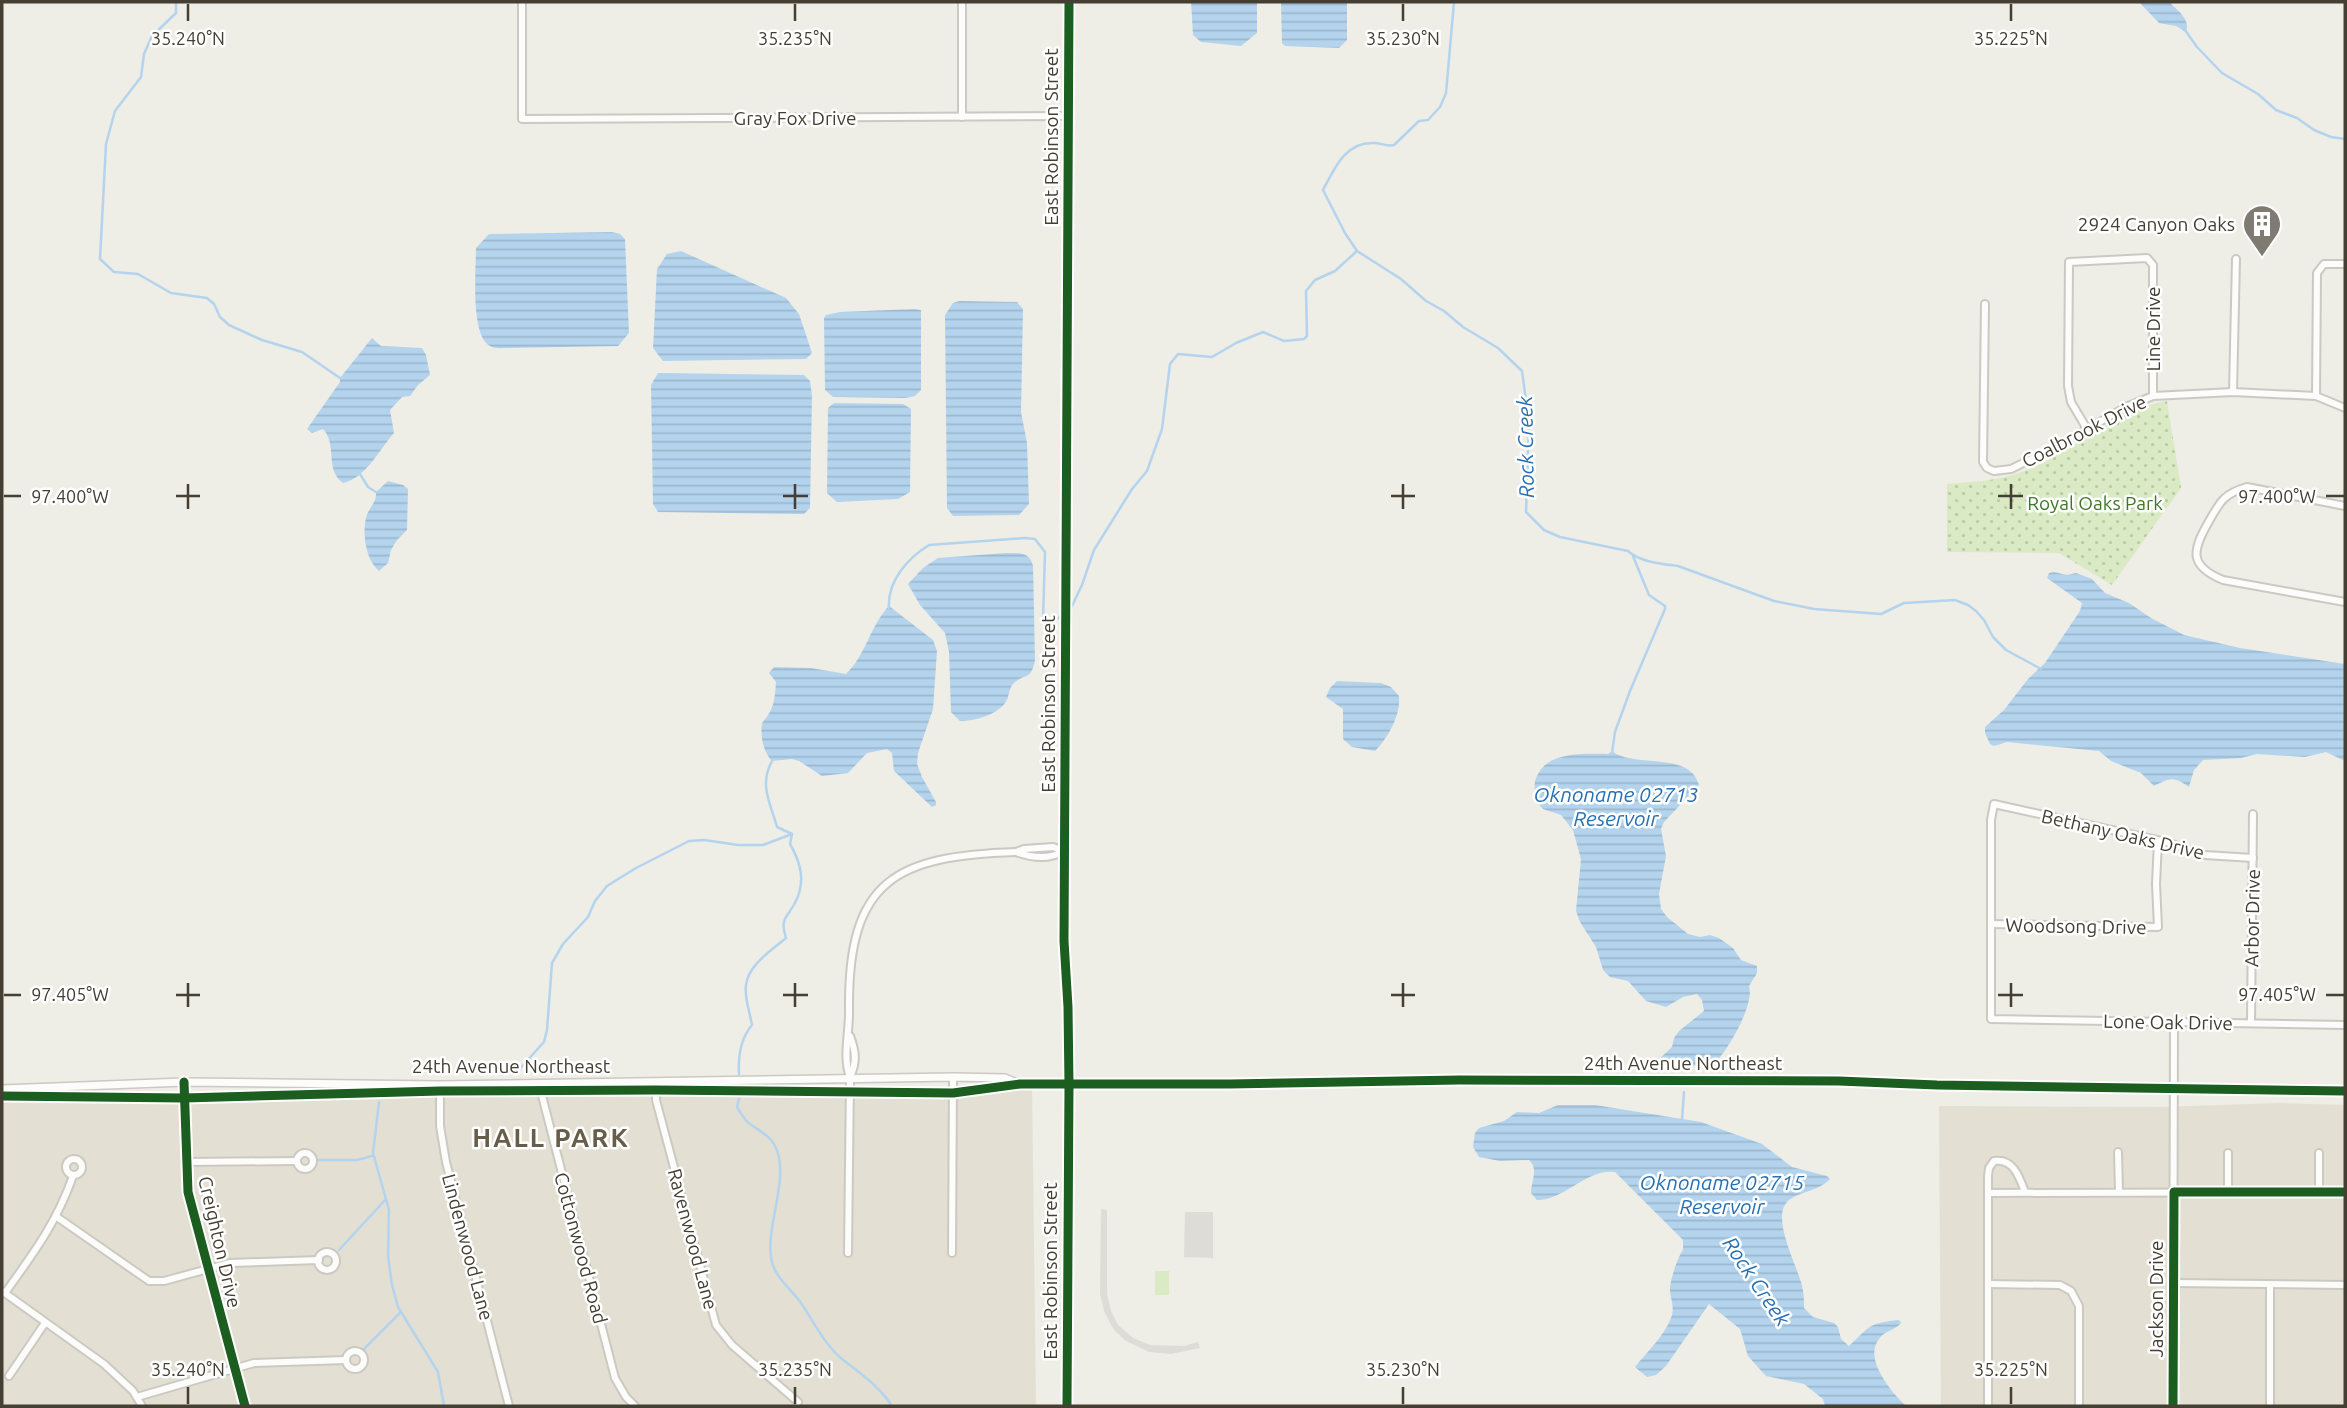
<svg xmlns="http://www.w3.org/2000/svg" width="2347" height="1408" viewBox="0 0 2347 1408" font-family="Ubuntu,sans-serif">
	<defs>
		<pattern id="park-dots" width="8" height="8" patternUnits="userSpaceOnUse" patternTransform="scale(1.75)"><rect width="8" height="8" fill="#d9eac4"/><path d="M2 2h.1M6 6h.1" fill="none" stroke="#bbcaa9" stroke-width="1.8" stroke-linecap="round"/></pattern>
		<pattern id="water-rules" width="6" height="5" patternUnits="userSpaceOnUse" patternTransform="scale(1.75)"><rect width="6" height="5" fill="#b4d4ee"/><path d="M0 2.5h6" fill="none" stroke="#9cb7cd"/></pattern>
	</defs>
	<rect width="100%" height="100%" fill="#eeede6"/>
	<!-- residential -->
	<g fill="#e3dfd3">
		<polygon points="1032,1084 1036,1406 2,1406 2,1098 985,1090"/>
		<polygon points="2280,1103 2345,1105 2345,1406 1941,1406 1939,1106 2162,1107"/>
	</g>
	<!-- park -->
	<path fill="url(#park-dots)" d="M2167,401L2181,488L2112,585L2059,553L1947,552V484C1970,482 1994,481 2016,474C2070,457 2111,410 2167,401Z"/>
	<!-- pitch -->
	<rect fill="#d9eac4" x="1155" y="1271" width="14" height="24"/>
	<!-- parking -->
	<g fill="#dddcd6">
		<polygon points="1101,1209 1107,1210 1107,1294 1111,1311 1118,1325 1133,1338 1150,1345 1184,1346 1198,1342 1200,1348 1171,1354 1149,1352 1126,1341 1114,1330 1104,1311 1100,1294"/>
		<polygon points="1185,1212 1213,1212 1213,1258 1184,1257"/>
	</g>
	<!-- water -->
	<g fill="url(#water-rules)">
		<polygon points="1191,2 1257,2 1257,33 1241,46 1201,42 1193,35"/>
		<polygon points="1281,2 1347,2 1347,40 1339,48 1285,46 1282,43"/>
		<path d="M2139,2H2169C2177,10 2191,19 2186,32L2176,26L2159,23Z"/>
		<path d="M612,232L620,234L625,239L629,333L618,346L507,348C502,348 495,349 490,346C470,336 476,269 476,248L489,234Z"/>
		<polygon points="681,251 786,298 799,314 812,353 806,359 663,361 653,348 657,269 667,254"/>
		<polygon points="959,301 1017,302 1023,309 1021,412 1027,443 1029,504 1019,515 953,516 947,508 945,315 953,303"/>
		<polygon points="915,309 921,310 921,390 915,396 905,398 833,397 825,390 824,318 826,315 840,312"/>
		<path d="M372,338L381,346L422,348L426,355L430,375L418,385L410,396L402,397L390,410L394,433C379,450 366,478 343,483C324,469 338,445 323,429L312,433L307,429L340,382V378Z"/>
		<polygon points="658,373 804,375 810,381 812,395 810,508 804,514 658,512 653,504 651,385"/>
		<polygon points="834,403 903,404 911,409 910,492 898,499 837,502 827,493 828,408"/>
		<path d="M388,481L403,485L408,489L407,530L397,540L391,550L388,563L379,571C366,560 362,535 366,518C368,508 377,503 376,492Z"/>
		<path d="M1006,553C1019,553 1030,552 1033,566L1035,660C1031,681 1025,673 1014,683C1008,688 1010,697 1005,703C996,715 975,721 960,721L951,712L949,652L945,633L920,605L908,584L923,568L938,558Z"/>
		<path d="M2054,572L2067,575L2076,573L2092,579L2105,593L2129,603L2151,618L2184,635L2240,648L2345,664V761L2326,752L2305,757L2257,754L2241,758L2203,760L2194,770L2189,787C2172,775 2169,779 2154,786L2141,773L2111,761L2099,751L2007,742L1994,746L1990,744L1985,733V727L2004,710L2028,679L2045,663L2080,611L2082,603L2047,578L2049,573Z"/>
		<path d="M889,606L933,640L937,651L933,709L918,753L917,764L922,777L936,802V805L932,807L894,771L892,753L887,749L867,753L848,773L822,776L799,761L792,759L772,761C763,751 760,736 762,723C774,710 775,699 776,682L769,673L774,667L811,668L846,674C866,655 870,626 889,606Z"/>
		<path d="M1337,681L1381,683L1391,687L1399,696C1401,715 1388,738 1375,751L1352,747L1343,739V709L1326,697L1330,688Z"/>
		<path d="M1612,751C1634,769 1689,750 1699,785L1664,822L1661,829L1666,856L1659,894L1661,909L1667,917L1688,934L1700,937L1710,935L1719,938L1733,948L1741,960L1757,966V973L1749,986C1755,1005 1726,1054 1712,1066C1693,1065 1676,1067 1658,1065L1656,1062L1672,1047L1674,1038L1679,1031L1704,1011L1702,1000L1697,994L1683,997L1666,1007L1646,1001L1628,981L1610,977L1603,970L1596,947L1580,922L1576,911L1581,859L1573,830L1561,815L1543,809L1535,801C1535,792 1533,781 1538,774C1550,751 1586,754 1608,754Z"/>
		<path d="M1558,1105H1595L1701,1122L1762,1144L1792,1167L1827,1176L1830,1179C1818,1192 1798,1191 1787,1202C1771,1219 1798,1267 1802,1286C1804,1293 1804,1301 1804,1308L1813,1317L1834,1323L1838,1327L1841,1339L1849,1346C1870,1327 1867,1323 1899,1320L1901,1323C1894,1331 1884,1331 1879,1339C1863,1359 1892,1393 1906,1406H1825L1823,1399L1804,1384L1766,1376L1748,1356L1740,1329L1709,1304L1666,1366L1656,1375L1647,1377L1635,1367C1647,1352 1664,1336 1671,1318C1675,1307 1671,1301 1670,1291C1669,1283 1678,1256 1683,1250V1240L1615,1172C1587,1168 1565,1200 1537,1200L1531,1193C1531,1181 1539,1169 1529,1160L1500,1161L1479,1157L1473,1147L1475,1133L1479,1128L1504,1121L1517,1112L1539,1113Z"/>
	</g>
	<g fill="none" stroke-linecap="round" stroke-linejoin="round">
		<!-- stream -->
		<g stroke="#b4d4ee" stroke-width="2.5">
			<polyline points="176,2 176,13 152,36 144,54 141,77 115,111 106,144 100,259 114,272 138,274 171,293 207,298 214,304 220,317 229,325 262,340 302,352 340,378"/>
			<path d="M1454,2L1446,93L1440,107L1428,120L1419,121L1394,145C1385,147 1380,142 1372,143C1344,143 1334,170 1323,190L1345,233L1357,251L1401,279L1426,301L1444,311L1463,327L1498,348L1522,371L1529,423L1526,512L1544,530L1560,537L1628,551C1640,562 1662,564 1678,566L1774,601L1814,609L1881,614L1904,603L1955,600L1968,605L1976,611L1984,620L1993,637L2006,650L2041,669"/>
			<polyline points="2185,30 2197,47 2222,73 2258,94 2276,110 2297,118 2314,130 2331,137 2345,139"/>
			<polyline points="360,474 368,487 376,492"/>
			<path d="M889,608C887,581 908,558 929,545L1025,538L1035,539L1045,552L1043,620L1049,626L1072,606L1082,585L1094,550L1132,489L1147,471L1162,429L1170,364L1178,354L1212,357L1236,343L1263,332L1284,341L1304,339L1307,336L1306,291L1315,280L1335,271L1357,251"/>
			<polyline points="1612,753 1615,732 1630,691 1665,609 1665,606 1649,595 1633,556"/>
			<polyline points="516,1073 544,1042 547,1030 552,963 563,944 588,917 595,901 607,886 636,868 689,841 704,840 738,845 763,845 792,834"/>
			<path d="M739,1074C738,1057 741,1038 752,1025C750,1013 744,997 746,985C748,965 772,950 786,938C780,918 786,919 795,903C806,882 801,863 790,844L792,834L777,827C770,802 759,785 772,761"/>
			<path d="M739,1099L737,1107C741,1113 744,1120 750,1124C757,1129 769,1135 774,1144C794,1179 758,1237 775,1270C781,1283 793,1291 801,1303C814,1322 824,1344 842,1359C859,1372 880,1387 892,1406"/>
			<polyline points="379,1102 373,1153 389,1210 388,1256 392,1285 398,1307 438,1372 444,1406"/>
			<polyline points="1682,1120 1684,1092"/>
			<polyline points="313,1160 357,1160 372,1156"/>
			<polyline points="339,1250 386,1199"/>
			<polyline points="360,1353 401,1312"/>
		</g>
		<defs>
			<g id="minor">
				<polyline points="522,2 522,119 1068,116"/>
				<polyline points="962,2 962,117"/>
				<polyline points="1985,304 1983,462 1987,468 1994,471 2011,469 2052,449 2126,407 2153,396 2233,392 2316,396 2345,408"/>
				<polyline points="2233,392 2236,259"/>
				<polyline points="2316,396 2317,273 2324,264 2345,264"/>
				<polyline points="2087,429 2071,402 2068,386 2069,262 2147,258 2153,265 2153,396"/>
				<path d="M2345,506L2247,487C2223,494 2220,502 2208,523C2192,551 2189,566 2223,580L2345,602"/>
				<path d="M1053,847L1064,851C1049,860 1032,858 1016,852L1024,849Z"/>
				<polyline points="2253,858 2205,855 2166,842 1994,804 1991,820 1991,1019 2345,1025"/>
				<polyline points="1991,924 2158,927 2156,884 2158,841"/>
				<polyline points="2251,1023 2253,814"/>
				<path d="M850,1077C857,1062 856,1052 850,1036"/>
				<polyline points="184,1082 188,1192 245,1406"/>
				<polyline points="656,1087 656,1100 716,1325 732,1345 798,1402"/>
				<polyline points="440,1088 440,1126 446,1162 509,1406"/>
				<polyline points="540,1088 615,1378 626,1397 635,1406"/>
				<polyline points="2118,1152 2119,1192"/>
				<circle cx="305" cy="1161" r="8"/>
				<polyline points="2228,1153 2228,1192"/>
				<polyline points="2319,1153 2319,1192"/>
				<circle cx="74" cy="1167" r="8"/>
				<polyline points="185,1162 296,1161"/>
				<polyline points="1988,1193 2345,1192"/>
				<polyline points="57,1217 149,1281 164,1281 230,1263 319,1260"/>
				<circle cx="327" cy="1261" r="9"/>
				<path d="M848,1253L850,1077C842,1056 850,1031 849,1008C848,879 897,856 1016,852"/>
				<polyline points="952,1253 953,1077"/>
				<polyline points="2173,1283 2345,1285"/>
				<polyline points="1988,1284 2060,1285 2071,1291 2079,1306 2079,1406"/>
				<polyline points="2,1291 104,1364 133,1391 142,1406"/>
				<path d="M5,1293C33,1254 57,1222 73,1176"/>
				<circle cx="355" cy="1360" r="9"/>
				<polyline points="9,1376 45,1323"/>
				<polyline points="137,1397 254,1363 346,1360"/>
				<path d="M1988,1406V1176L1989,1168L1994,1161C2013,1158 2019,1176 2025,1192"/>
				<polyline points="2173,1406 2174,1022"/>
				<polyline points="2270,1406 2270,1285"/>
			</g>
			<g id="tertiary">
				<polyline points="2,1089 184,1082 440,1085 953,1077 1005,1078 1019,1084"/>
				<polyline points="2,1096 184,1098 440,1091 656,1090 953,1093 1020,1084 1230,1084 1459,1080 1839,1081 1937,1085 2345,1091"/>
				<polyline points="1067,1406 1069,1084 1068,1007 1064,941 1069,2"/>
			</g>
		</defs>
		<!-- minor casing -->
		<use href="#minor" stroke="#cbc9c2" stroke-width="10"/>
		<!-- tertiary casing -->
		<use href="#tertiary" stroke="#cbc9c2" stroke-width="10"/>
		<!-- minor -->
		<use href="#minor" stroke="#fcfcfb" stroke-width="6"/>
		<!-- tertiary -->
		<use href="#tertiary" stroke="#fcfcfb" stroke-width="7"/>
		<defs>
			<g id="cycleway">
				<polyline points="184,1082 188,1192 245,1406"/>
				<polyline points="2,1096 184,1098 440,1091 656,1090 953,1093 1020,1084 1230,1084 1459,1080 1839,1081 1937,1085 2345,1091"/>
				<polyline points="1067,1406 1069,1084 1068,1007 1064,941 1069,2"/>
				<polyline points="2173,1406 2174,1192 2345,1192"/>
			</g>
		</defs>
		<!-- cycleway casing -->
		<use href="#cycleway" stroke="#fff" stroke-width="13"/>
		<!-- cycleway -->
		<use href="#cycleway" stroke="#1b5e20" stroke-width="9"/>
	</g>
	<!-- ticks -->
	<path fill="none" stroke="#443e33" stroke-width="2.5" d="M188,4V21M795,4V21M1403,4V21M2011,4V21M188,484V509M795,484V509M1403,484V509M2011,484V509M4,496H21M176,496H200M783,496H808M1391,496H1415M1998,496H2023M2326,496H2344M188,983V1007M795,983V1007M1403,983V1007M2011,983V1007M4,995H21M176,995H200M783,995H808M1391,995H1415M1998,995H2023M2326,995H2344M188,1387V1404M795,1387V1404M1403,1387V1404M2011,1387V1404"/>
	<!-- icons -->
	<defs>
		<symbol id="building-pin" viewBox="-11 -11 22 30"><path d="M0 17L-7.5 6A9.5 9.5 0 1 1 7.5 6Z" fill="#807b72" stroke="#fff"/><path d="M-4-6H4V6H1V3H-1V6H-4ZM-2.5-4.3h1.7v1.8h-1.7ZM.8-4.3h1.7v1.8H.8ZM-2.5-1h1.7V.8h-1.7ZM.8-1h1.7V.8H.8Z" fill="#fff"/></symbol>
	</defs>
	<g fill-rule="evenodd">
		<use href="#building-pin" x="2240" y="202" width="44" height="60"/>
	</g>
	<g text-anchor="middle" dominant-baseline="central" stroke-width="5" stroke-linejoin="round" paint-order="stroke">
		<!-- street labels -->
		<g font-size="19" fill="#443e33" stroke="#fff">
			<text x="795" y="118">Gray Fox Drive</text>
			<text transform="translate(1051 137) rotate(-90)">East Robinson Street</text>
			<text transform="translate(2153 329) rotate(-90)">Line Drive</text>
			<text transform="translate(2084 431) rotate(-27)">Coalbrook Drive</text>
			<text transform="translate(1048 704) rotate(-90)">East Robinson Street</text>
			<text transform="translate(2123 834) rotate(13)">Bethany Oaks Drive</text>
			<text transform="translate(2252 918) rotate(-89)">Arbor Drive</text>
			<text transform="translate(2076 926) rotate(1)">Woodsong Drive</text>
			<text transform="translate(2168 1022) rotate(1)">Lone Oak Drive</text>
			<text x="1683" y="1063">24th Avenue Northeast</text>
			<text x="511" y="1066">24th Avenue Northeast</text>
			<text transform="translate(693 1239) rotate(75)">Ravenwood Lane</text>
			<text transform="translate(220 1242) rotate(77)">Creighton Drive</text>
			<text transform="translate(468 1247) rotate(75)">Lindenwood Lane</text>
			<text transform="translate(581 1248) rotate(75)">Cottonwood Road</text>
			<text transform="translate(1050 1271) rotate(-90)">East Robinson Street</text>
			<text transform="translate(2156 1299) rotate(-90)">Jackson Drive</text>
		</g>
		<!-- poi labels -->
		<g font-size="19" fill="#443e33" stroke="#fff" text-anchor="end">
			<text x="2235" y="224">2924 Canyon Oaks</text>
		</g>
		<!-- park labels -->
		<g font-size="19" fill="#3f7725" stroke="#fff">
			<text x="2095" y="503">Royal Oaks Park</text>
		</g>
		<!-- water labels -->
		<g font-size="21" font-style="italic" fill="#2971b2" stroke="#fff">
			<text transform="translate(1525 447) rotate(-91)">Rock Creek</text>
			<text x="1616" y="794">Oknoname 02713<tspan x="1616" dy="24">Reservoir</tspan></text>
			<text x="1722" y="1182">Oknoname 02715<tspan x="1722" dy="24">Reservoir</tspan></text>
			<text transform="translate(1757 1281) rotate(56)">Rock Creek</text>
		</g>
		<!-- district labels -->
		<g font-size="26" font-weight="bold" letter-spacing="2" fill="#675d4a" stroke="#fff">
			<text x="551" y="1137">HALL PARK</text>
		</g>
	</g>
	<g font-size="18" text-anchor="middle" fill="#443e33" stroke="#fff" stroke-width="5" stroke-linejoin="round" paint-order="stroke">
		<text x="188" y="45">35.240°N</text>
		<text x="795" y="45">35.235°N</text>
		<text x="1403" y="45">35.230°N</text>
		<text x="2011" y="45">35.225°N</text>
		<text x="2277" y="503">97.400°W</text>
		<text x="70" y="503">97.400°W</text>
		<text x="2277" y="1001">97.405°W</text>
		<text x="70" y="1001">97.405°W</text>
		<text x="188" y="1376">35.240°N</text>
		<text x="795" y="1376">35.235°N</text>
		<text x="1403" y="1376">35.230°N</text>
		<text x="2011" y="1376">35.225°N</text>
	</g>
	<!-- border -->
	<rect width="2347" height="1408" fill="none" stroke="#443e33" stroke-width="7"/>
</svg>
